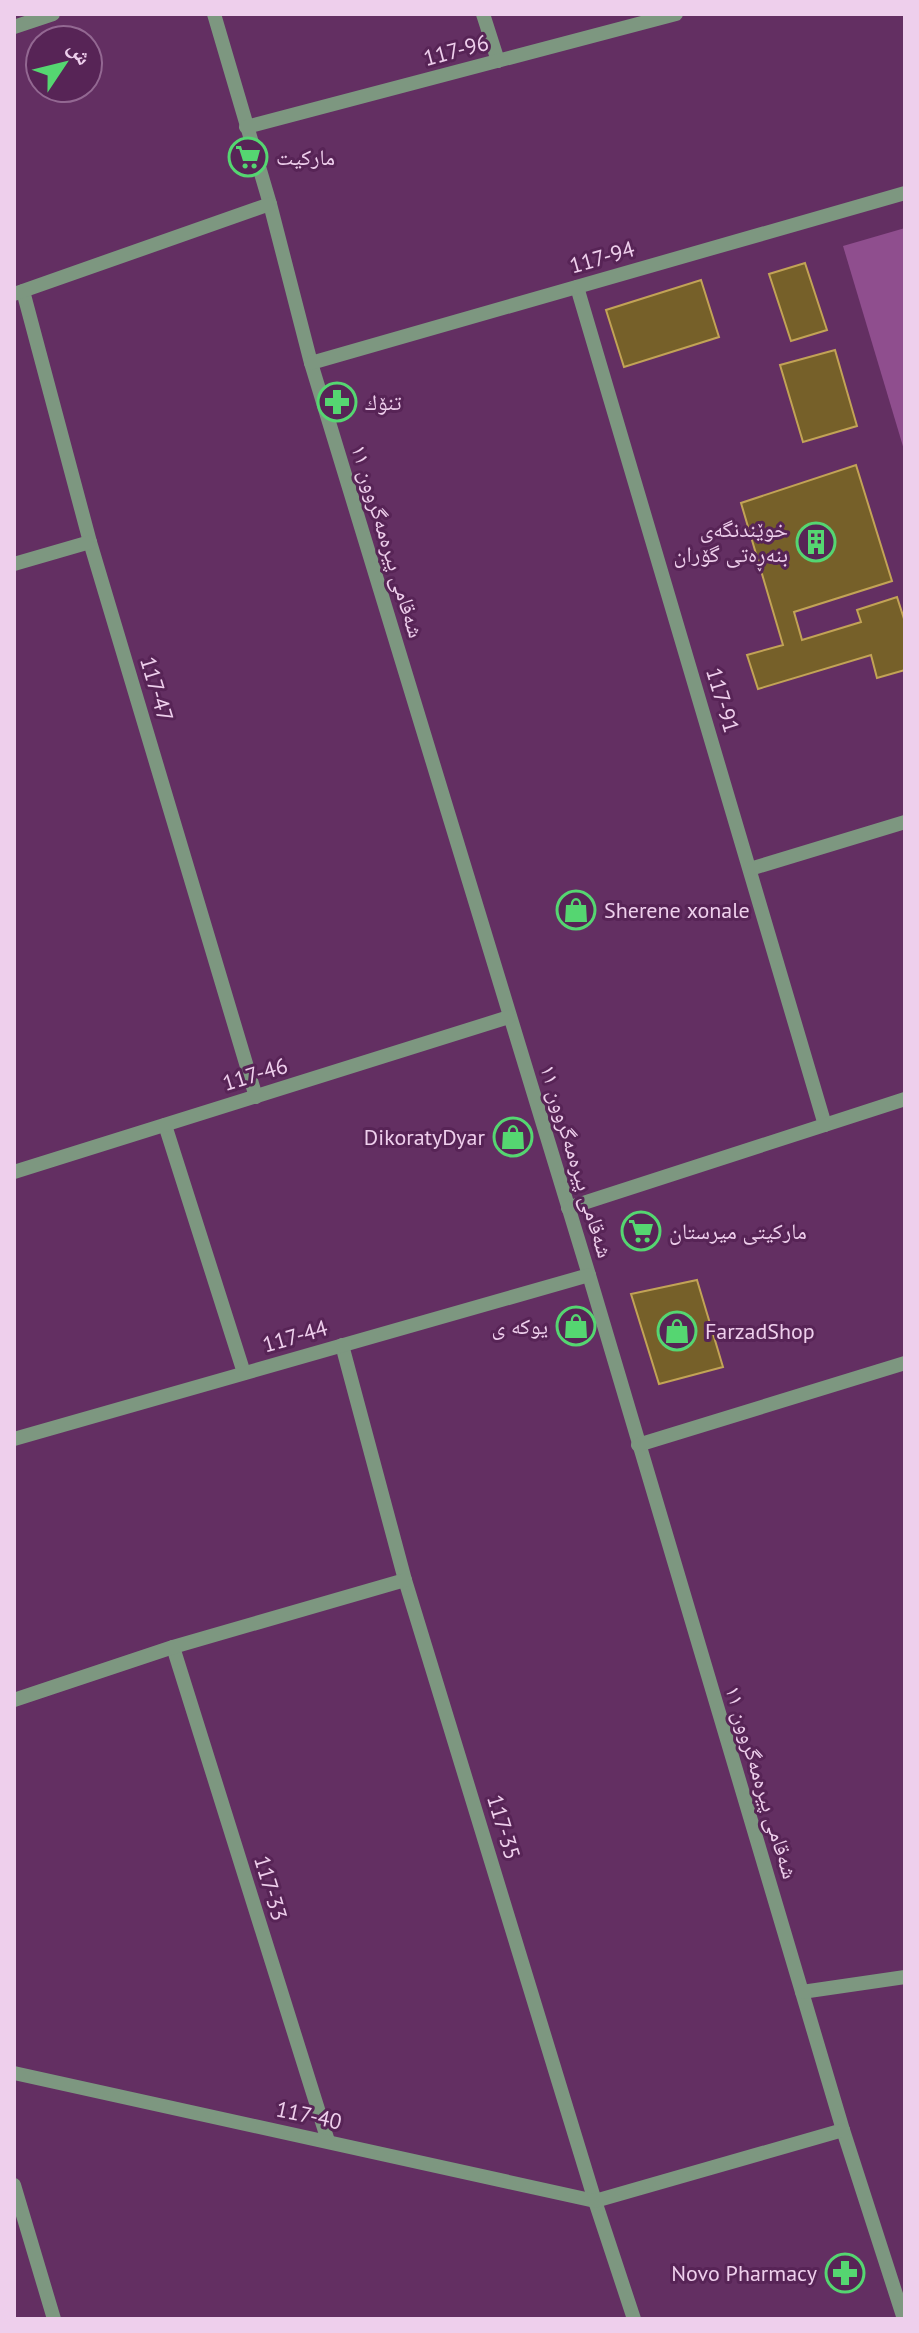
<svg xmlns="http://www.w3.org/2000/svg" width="919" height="2333" viewBox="0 0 919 2333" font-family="'PT Sans','Noto Naskh Arabic',sans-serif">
	<rect width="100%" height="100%" fill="#632f62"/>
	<!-- green -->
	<polygon fill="#8f4e8e" points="905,228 905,453 843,246"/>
	<!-- building -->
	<g fill="#766029" stroke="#c2a356" stroke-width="2">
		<polygon points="805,263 827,330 791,341 769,274"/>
		<polygon points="701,280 719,337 624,367 606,310"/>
		<polygon points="835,350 857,426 803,442 780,365"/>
		<polygon points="856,465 892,581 794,612 802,640 861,622 857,610 897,597 905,622 905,670 877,678 871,655 758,689 747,655 783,645 741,503"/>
		<polygon points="697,1280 723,1367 659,1384 631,1294"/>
	</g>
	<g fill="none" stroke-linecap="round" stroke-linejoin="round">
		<!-- minor -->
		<g stroke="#7d9780" stroke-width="14">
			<polyline points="214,14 270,204 311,363 589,1275 843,2130 904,2319"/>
			<polyline points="483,14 498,61"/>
			<polyline points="14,27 53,14"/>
			<polyline points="246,127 676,14"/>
			<polyline points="577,287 825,1125"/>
			<polyline points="23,291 90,542 256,1097"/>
			<polyline points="14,294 270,204"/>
			<polyline points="311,363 905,193"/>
			<polyline points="14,564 90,542"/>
			<polyline points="750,869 905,822"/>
			<polyline points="165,1125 244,1373"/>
			<polyline points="14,1172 509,1017"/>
			<polyline points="568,1208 905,1099"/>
			<polyline points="342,1345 405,1580 595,2201 634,2319"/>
			<polyline points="14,1439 589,1275"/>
			<polyline points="638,1445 905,1363"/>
			<polyline points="173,1647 328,2141"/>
			<polyline points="14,1700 173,1647 405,1580"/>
			<polyline points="802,1992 905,1977"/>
			<polyline points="14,2073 595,2201 843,2130"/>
			<polyline points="14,2185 54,2319"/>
		</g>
	</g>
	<!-- icons -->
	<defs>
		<symbol id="supermarket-ring" viewBox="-11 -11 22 22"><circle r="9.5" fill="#572456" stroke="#55d671" stroke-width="1.5"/><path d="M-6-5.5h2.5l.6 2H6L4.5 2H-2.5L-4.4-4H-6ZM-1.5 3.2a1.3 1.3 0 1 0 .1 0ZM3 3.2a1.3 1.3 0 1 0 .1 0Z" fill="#55d671"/></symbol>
		<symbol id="pharmacy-ring" viewBox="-11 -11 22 22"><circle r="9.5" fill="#572456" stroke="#55d671" stroke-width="1.5"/><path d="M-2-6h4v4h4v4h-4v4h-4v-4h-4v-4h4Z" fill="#55d671"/></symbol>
		<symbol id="building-ring" viewBox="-11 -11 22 22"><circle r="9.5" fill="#572456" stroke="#55d671" stroke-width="1.5"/><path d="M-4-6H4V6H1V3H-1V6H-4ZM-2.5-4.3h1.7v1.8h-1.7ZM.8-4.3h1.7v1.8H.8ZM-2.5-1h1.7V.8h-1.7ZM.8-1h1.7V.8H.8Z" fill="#55d671"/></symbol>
		<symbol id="shop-ring" viewBox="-11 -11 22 22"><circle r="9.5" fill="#572456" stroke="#55d671" stroke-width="1.5"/><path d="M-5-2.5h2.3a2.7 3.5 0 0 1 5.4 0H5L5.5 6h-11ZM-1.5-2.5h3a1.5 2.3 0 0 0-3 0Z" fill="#55d671"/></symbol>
	</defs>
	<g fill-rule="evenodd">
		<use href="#supermarket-ring" x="226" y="135" width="44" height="44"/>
		<use href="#pharmacy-ring" x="315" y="380" width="44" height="44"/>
		<use href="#building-ring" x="794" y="520" width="44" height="44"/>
		<use href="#shop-ring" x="554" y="888" width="44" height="44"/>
		<use href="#shop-ring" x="491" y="1115" width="44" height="44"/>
		<use href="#supermarket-ring" x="619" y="1209" width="44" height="44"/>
		<use href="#shop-ring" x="554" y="1304" width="44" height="44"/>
		<use href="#shop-ring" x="655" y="1309" width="44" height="44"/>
		<use href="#pharmacy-ring" x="823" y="2251" width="44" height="44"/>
	</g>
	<g text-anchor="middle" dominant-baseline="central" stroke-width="6" stroke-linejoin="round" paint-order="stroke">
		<!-- street labels -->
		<g font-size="22" fill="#eecfec" stroke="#572456">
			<text transform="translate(456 50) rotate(-15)">117-96</text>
			<text transform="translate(602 257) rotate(-16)">117-94</text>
			<text transform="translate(388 541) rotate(73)">شەقامی پیرەمەگروون ١١</text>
			<text transform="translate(157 689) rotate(73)">117-47</text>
			<text transform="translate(723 700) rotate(73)">117-91</text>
			<text transform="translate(255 1074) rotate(-17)">117-46</text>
			<text transform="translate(577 1161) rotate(73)">شەقامی پیرەمەگروون ١١</text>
			<text transform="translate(295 1336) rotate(-16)">117-44</text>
			<text transform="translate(762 1782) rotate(73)">شەقامی پیرەمەگروون ١١</text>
			<text transform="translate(504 1827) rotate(73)">117-35</text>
			<text transform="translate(271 1888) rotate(73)">117-33</text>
			<text transform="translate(309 2115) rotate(12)">117-40</text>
		</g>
		<!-- poi labels -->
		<g font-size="22" fill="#eecfec" stroke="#572456" text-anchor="start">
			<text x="276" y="157">ماركيت</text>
			<text x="365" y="402">تنۆك</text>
			<text x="788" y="529" text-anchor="end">خوێندنگەی<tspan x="788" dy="25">بنەڕەتی گۆران</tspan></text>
			<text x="604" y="910">Sherene xonale</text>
			<text x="485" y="1137" text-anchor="end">DikoratyDyar</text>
			<text x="669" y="1231">مارکیتی میرستان</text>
			<text x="548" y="1326" text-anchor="end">یوکه ی</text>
			<text x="705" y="1331">FarzadShop</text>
			<text x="817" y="2273" text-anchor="end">Novo Pharmacy</text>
		</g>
	</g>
	<!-- border -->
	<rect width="919" height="2333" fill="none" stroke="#eecfec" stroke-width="32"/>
	<!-- north arrow -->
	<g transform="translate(64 64) rotate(55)"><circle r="38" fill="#572456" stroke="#936892" stroke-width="2"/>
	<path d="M0-6L14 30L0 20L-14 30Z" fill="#55d671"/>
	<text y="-12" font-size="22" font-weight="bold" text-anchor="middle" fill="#eecfec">ش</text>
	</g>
</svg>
